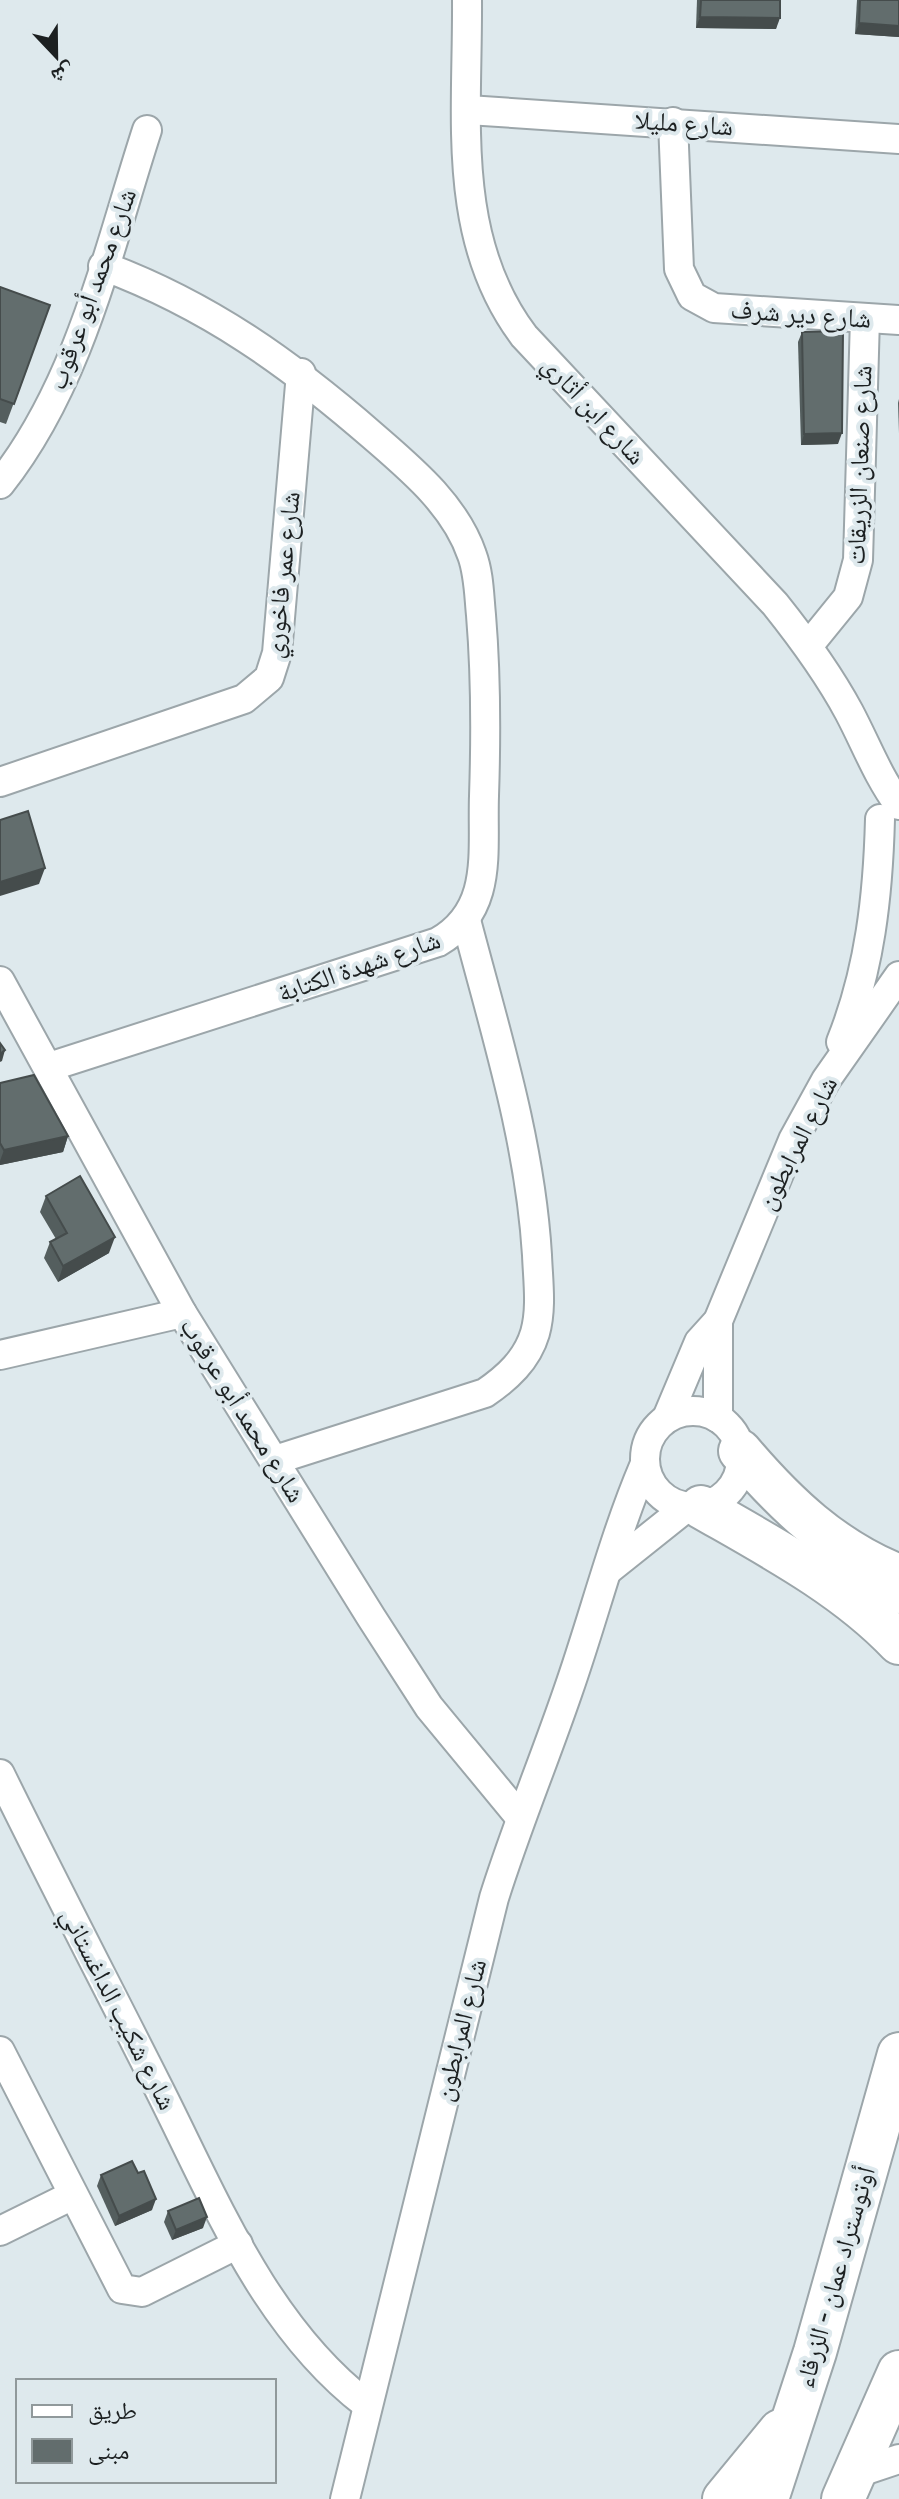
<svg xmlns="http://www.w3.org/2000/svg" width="899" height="2499" viewBox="0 0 899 2499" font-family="Cabin,'Noto Naskh Arabic',sans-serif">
	<rect width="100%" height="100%" fill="#dee9ed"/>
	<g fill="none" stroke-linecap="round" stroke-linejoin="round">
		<defs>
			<g id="minor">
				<path d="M467,0C468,116 450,238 524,336L775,604C803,639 828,673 849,712C866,744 877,775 899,805"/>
				<polyline points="468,110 899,139"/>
				<polyline points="673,122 679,269 692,296 714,308 899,320"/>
				<path d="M0,484C80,383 108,250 147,130"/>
				<polyline points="809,645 848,597 858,560 865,318"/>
				<polyline points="0,782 244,699 269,678 277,653 301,373"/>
				<polyline points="0,981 182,1313 371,1617 429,1707 519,1816"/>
				<path d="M841,1042C870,970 878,895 880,819"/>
				<path d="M49,1067L438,942C494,910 482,852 484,796C486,736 486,675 481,615C479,595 479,574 472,555C455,505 411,469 373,436C289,363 208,305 103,266"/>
				<polyline points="718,1321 718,1418"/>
				<polyline points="0,1355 182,1313"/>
				<circle cx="693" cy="1459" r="48"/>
				<polyline points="667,1418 699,1342 718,1321 793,1140 826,1080 899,976"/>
				<path d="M275,1460L485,1393C507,1378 527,1360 535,1333C542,1308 538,1281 537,1255C530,1140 495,1031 466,920"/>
				<polyline points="608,1570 687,1507"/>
				<polyline points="843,1571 899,1599"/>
				<path d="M0,1774C51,1878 104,1980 156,2083C213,2195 263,2325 366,2404"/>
				<polyline points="0,2051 122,2289 142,2292 238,2244"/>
				<polyline points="0,2231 73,2195"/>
				<polyline points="854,2474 899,2459"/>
				<path d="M345,2499L494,1898C516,1828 544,1761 568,1691C594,1617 613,1539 644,1466"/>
			</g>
			<g id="highway">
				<path d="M740,1451C785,1504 833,1550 899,1576"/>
				<path d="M701,1507C769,1546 845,1586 899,1643"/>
				<polyline points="724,2499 780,2431"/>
				<polyline points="767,2499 815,2352 899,2054"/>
				<polyline points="843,2499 899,2372"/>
			</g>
		</defs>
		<!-- minor casing -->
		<use href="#minor" stroke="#9ca6aa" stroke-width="32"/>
		<!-- highway casing -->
		<use href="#highway" stroke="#9ca6aa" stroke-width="46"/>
		<!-- minor -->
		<use href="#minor" stroke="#fff" stroke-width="28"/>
		<!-- highway -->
		<use href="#highway" stroke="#fff" stroke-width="42"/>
	</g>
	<!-- wall -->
	<g fill="#545e5e">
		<polygon points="697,0 780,0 776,29 696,28"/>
		<polygon points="857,0 899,0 899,37 855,34"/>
		<polygon points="0,287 50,305 6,424 0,422"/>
		<polygon points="802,332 838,444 801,445 798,342"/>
		<polygon points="899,399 899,433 898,403"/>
		<polygon points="0,1083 68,1136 63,1152 0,1165"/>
		<polygon points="46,1196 109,1253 58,1282 44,1258 50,1242 56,1239 40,1212"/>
		<polygon points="101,2175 152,2210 115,2226 97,2186"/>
		<polygon points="168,2211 203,2228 172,2240 164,2222"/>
	</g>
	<!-- shaded-wall -->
	<g fill="#454c4c">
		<polygon points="700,17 780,18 776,29 696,28"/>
		<polygon points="859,23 899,26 899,37 855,34"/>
		<polygon points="842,433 838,444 801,445 804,434"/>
		<polygon points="45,868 39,884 0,896 0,882"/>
		<polygon points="5,1050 2,1061 0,1062 0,1054"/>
		<polygon points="68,1136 63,1152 0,1165 0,1161 4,1150"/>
		<polygon points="115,1237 109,1253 58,1282 63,1266"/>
		<polygon points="156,2199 152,2210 115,2226 119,2216"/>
		<polygon points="207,2217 203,2228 172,2240 176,2230"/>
	</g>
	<!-- building -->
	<g fill="#626d6d" stroke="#454c4c" stroke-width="2">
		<polygon points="701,0 780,0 780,18 700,17"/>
		<polygon points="860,0 899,0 899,26 859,23"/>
		<polygon points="0,287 50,305 14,404 0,399"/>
		<polygon points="843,331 842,433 804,434 802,332"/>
		<polygon points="28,811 45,868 0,882 0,820"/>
		<polygon points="0,1043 5,1050 0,1054"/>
		<polygon points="34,1075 68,1136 4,1150 0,1143 0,1083"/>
		<polygon points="80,1176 115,1237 63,1266 50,1242 67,1233 46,1196"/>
		<polygon points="132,2161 138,2173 144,2171 156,2199 119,2216 101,2175"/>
		<polygon points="199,2198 207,2217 176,2230 168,2211"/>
	</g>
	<g text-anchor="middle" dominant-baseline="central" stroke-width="8" stroke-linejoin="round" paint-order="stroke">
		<!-- street labels -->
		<g font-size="26" fill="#1c2021" stroke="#dee9ed">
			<text transform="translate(684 123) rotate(4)">شارع مليلا</text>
			<text transform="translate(92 289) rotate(-70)">شارع محمد أبو عرقوب</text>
			<text transform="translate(801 314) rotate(4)">شارع دير شرف</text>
			<text transform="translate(594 410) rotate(47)">شارع ابن أثاري</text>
			<text transform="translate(859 465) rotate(-88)">شارع صنعان الزريقات</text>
			<text transform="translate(282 575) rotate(-84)">شارع عمر فاخوري</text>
			<text transform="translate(359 966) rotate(-19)">شارع شهدة الكتابة</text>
			<text transform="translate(797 1143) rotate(-63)">شارع المرابطون</text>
			<text transform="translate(243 1410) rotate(58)">شارع محمد أبو عرقوب</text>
			<text transform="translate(119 2009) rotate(63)">شارع شكيب الداغستاني</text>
			<text transform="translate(460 2030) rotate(-76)">شارع المرابطون</text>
			<text transform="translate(835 2277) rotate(-74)">أوتوستراد عمان - الزرقاء</text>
		</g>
	</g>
	<!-- legend -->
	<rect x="16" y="2379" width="260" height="104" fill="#dee9ed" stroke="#90999b" stroke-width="2"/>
	<rect x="32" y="2405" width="40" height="12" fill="#ffffff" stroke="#90999b" stroke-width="2"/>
	<text x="88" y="2419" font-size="24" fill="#1c2021">طريق</text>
	<rect x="32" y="2439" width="40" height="24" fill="#626d6d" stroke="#90999b" stroke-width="2"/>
	<text x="88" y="2459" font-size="24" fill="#1c2021">مبنى</text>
	<!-- north arrow -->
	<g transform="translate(56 56) rotate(158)" stroke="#dee9ed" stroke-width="6" paint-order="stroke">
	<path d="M0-6L14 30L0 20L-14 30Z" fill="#1c2021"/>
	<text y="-12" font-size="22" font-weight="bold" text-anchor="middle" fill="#1c2021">ش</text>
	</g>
</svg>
